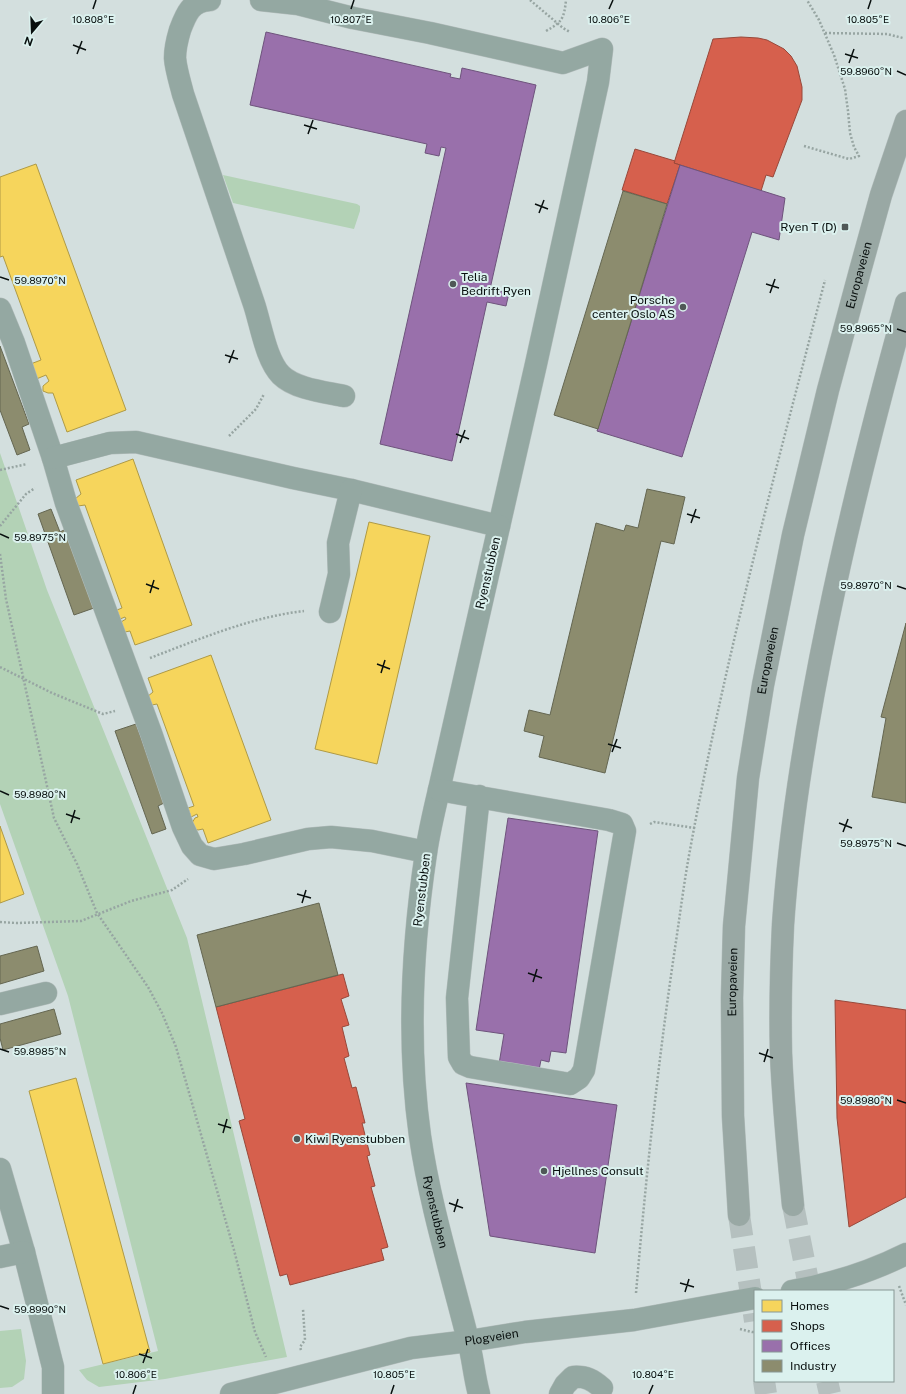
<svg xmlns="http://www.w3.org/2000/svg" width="906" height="1394" viewBox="0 0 906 1394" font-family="'Public Sans',sans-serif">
	<rect width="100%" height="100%" fill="#d3dfde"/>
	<!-- green -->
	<g fill="#b3d2b6">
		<polygon points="223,175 357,204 360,206 360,211 354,229 233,203"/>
		<polygon points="0,453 47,590 187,938 287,1357 165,1379 99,1387 87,1380 79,1370 158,1351 68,996 0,804"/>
		<polygon points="21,1329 26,1361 24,1379 12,1387 0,1388 0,1331"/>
	</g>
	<!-- homes -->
	<g fill="#f6d55c" stroke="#af9a45">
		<polygon points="36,164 126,410 67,432 53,393 48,393 43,391 43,386 49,381 46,375 34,380 28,365 41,360 3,256 0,257 0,177"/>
		<polygon points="133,459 192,625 135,645 130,631 125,632 121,622 126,619 125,617 120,619 117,610 122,608 85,505 78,506 75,499 81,494 76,480"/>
		<polygon points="369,522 430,536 377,764 315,749"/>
		<polygon points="211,655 271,820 208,843 203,829 198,830 194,829 192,823 195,818 198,817 197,814 191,817 188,808 194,806 157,704 152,705 147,697 153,692 148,678"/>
		<polygon points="0,826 24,894 0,903"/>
		<polygon points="76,1078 150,1352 103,1364 29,1091"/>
	</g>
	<!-- shops -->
	<g fill="#d6604d" stroke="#98483a">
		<polygon points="741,37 758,38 767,40 784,49 791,56 797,66 802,87 802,100 773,177 766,175 761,191 674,163 713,39"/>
		<polygon points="635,149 675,161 674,163 680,165 667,204 622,190"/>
		<polygon points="343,974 349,996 341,999 349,1025 342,1027 349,1056 344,1058 352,1088 356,1087 365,1123 362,1123 370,1155 367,1156 375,1186 371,1187 388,1247 381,1249 384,1260 290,1285 287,1274 280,1276 239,1121 245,1119 216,1007"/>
		<polygon points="835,1000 906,1010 906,1197 849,1227 837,1118"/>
	</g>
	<!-- offices -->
	<g fill="#9970ab" stroke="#6e537c">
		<polygon points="266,32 451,74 450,77 460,79 462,68 536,85 490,289 509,293 506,306 487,302 452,461 380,444 446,148 441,147 439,156 425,153 427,144 250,105"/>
		<polygon points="680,165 785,198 779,240 752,232 682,457 597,431"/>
		<polygon points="508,818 598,831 566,1053 551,1051 549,1062 541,1060 539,1070 499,1064 504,1034 476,1030"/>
		<polygon points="466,1083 617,1105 595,1253 490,1236"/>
	</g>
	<!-- industry -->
	<g fill="#8c8c6e" stroke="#646651">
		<polygon points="623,191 667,204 598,429 554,415"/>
		<polygon points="0,346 29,424 22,427 30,450 17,455 0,410"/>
		<polygon points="647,489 685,497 674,544 661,541 605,773 539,757 544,736 524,731 529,710 550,715 596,523 624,531 626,525 638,528"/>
		<polygon points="51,509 60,532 66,529 94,608 74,615 38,514"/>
		<polygon points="906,623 906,803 872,797 886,718 881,717"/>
		<polygon points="136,724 164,803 158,806 166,829 152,834 115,731"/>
		<polygon points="319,903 338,975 216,1007 197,935"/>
		<polygon points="37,946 44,971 0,984 0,956"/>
		<polygon points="54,1009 61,1034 3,1050 0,1038 0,1024"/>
	</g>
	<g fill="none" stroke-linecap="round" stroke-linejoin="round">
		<!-- highway-tunnel -->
		<g stroke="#b5c0bf" stroke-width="22" stroke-dasharray="22 11" stroke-linecap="butt">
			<polyline points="793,1205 810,1291"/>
			<polyline points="739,1215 755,1321"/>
			<polyline points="764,1381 766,1394"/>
			<polyline points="827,1381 830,1394"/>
		</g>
		<defs>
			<g id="minor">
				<path d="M210,0C191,1 186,14 180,30C177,40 175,48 175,58C176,70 180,82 183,94C206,164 230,234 254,304C261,325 266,360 281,375C295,389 325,392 344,396"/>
				<path id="s1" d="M261,0L298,4L353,18L430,33L563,63L602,49L598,82L536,364L439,790C434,811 429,832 426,853C412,946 407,1043 420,1136C430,1205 451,1272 468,1340C473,1358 474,1376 479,1394"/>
				<polyline points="0,309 14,343 53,458 66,503 151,733 183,827 192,846 200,855 214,859 244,854 308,839 331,837 372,841 426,852"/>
				<polyline points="53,458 110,443 136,442 293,478 351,490 499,526"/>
				<polyline points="330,612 339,574 338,543 351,490"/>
				<polyline points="439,790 609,820 622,824 625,831 584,1070 579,1078 570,1084 470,1067 463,1064 459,1057 457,998 479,796"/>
				<polyline points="0,1004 46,993"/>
				<polyline points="0,1169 24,1252 53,1367 53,1394"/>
				<polyline points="0,1257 24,1252"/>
				<path d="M792,1291C832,1284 870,1272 906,1254"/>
				<path id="s2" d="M231,1394L411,1348L469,1341L525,1332L634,1320L755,1298"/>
				<path d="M560,1394L565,1385L573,1377C586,1376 593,1380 602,1388"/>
			</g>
			<g id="highway">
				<path d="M793,1205C788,1154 783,1104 781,1053C780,1011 781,967 783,925C790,822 807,721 828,620C850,513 877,408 906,303"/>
				<path id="s3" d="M739,1215L733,1116L732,998L734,926L748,778L763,685L793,535L828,390L860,271L881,195L906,121"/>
			</g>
		</defs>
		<!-- minor casing -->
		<use href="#minor" stroke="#b3bdbc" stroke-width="23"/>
		<!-- highway casing -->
		<use href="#highway" stroke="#b3bdbc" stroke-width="23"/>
		<!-- path -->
		<g stroke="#97a5a2" stroke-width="2.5" stroke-dasharray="2 2" stroke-linecap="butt">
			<polyline points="530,0 563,28 570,32"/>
			<path d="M546,31C562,22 564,19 566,0"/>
			<polyline points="825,33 887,34 903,38"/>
			<polyline points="804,146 849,159 859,156 854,147 850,133 848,111 845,89 834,55 819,20 807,0"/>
			<polyline points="229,436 256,409 264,394"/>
			<polyline points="0,470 27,464"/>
			<polyline points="0,526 26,494 35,488"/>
			<polyline points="0,554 6,599 54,818 77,864 97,913 148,987 162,1013 176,1047 234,1250 255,1332 266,1357"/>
			<path d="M150,658C200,639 251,617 304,611"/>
			<polyline points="0,667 52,693 103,714 115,711"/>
			<polyline points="650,824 654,822 695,828"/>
			<polyline points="0,922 16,923 81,921 131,901 172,890 188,879"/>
			<polyline points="899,1286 906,1305"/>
			<path d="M636,1293C646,1177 658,1062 675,948C680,915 684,882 690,850C725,658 776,469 825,280"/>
			<polyline points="740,1329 752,1332 755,1332"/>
			<polyline points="301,1350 300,1347 305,1340 303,1309"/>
		</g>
		<!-- minor -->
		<use href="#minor" stroke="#94a8a2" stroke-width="22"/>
		<!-- highway -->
		<use href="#highway" stroke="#99a8a4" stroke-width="22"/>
	</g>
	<!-- ticks -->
	<path fill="none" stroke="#080f0e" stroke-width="1.5" d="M93,9L96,0M351,9L354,0M609,9L613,0M868,9L871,0M73,45L86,50M77,54L82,41M845,54L858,58M849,63L854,49M897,71L906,75M304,125L317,129M308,134L313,120M535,204L548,209M539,213L544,200M0,277L9,280M766,284L779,288M770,293L775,279M897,329L906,332M225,355L238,359M229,363L234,350M456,434L469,439M460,443L465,430M687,514L700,518M691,523L696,509M0,534L9,538M146,584L159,589M897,586L906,589M150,593L154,580M377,664L390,669M381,673L385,660M608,744L621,748M612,752L617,739M0,791L9,795M66,814L80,819M71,823L75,810M839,823L852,828M843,832L848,819M897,843L906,846M297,894L311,898M302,903L306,890M528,973L542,978M533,982L537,969M0,1049L9,1052M759,1053L773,1058M764,1062L768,1049M897,1100L906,1103M218,1124L231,1128M223,1133L227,1119M449,1203L463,1208M454,1212L458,1199M680,1283L694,1287M685,1292L689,1279M0,1306L9,1309M139,1354L152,1358M143,1363L148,1349M133,1394L136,1385M391,1394L394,1385M649,1394L653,1385"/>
	<!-- markers -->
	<g fill="#4f5857" stroke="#dbf1ee" stroke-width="1.5">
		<rect x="841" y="223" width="8" height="8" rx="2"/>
		<circle cx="453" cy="284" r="4"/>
		<circle cx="683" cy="307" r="4"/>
		<circle cx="297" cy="1139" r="4"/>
		<circle cx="544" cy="1171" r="4"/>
	</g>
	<g text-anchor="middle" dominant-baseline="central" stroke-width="4" stroke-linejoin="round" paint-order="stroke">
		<!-- poi labels -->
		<g font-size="12" fill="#080f0e" stroke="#dbf1ee" text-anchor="start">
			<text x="837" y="227" text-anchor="end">Ryen T (D)</text>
			<text x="461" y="277">Telia<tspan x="461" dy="14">Bedrift Ryen</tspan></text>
			<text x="675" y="300" text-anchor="end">Porsche<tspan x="675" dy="14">center Oslo AS</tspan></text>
			<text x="305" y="1139">Kiwi Ryenstubben</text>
			<text x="552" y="1171">Hjellnes Consult</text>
		</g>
		<!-- street labels -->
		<g font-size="12" fill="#080f0e" stroke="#dbf1ee">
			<text stroke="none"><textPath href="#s3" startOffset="953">Europaveien</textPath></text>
			<text transform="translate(488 573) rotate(-77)">Ryenstubben</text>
			<text stroke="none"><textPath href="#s3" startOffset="557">Europaveien</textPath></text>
			<text transform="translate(422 890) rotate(-83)">Ryenstubben</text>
			<text stroke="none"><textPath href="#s3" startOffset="233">Europaveien</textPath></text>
			<text stroke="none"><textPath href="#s1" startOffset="1535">Ryenstubben</textPath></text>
			<text stroke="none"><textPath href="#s2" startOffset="267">Plogveien</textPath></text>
		</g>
	</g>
	<g font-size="10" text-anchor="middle" fill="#080f0e" stroke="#dbf1ee" stroke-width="4" stroke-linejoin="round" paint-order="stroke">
		<text x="93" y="23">10.808°E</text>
		<text x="351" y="23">10.807°E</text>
		<text x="609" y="23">10.806°E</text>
		<text x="868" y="23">10.805°E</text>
		<text x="866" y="75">59.8960°N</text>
		<text x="40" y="284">59.8970°N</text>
		<text x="866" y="332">59.8965°N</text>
		<text x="40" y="541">59.8975°N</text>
		<text x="866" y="589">59.8970°N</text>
		<text x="40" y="798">59.8980°N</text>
		<text x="866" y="847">59.8975°N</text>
		<text x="40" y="1055">59.8985°N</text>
		<text x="866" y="1104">59.8980°N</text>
		<text x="40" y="1313">59.8990°N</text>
		<text x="136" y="1378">10.806°E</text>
		<text x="394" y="1378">10.805°E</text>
		<text x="653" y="1378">10.804°E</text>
	</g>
	<!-- legend -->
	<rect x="754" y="1290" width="140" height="92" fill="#dbf1ee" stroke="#879794"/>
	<rect x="762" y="1300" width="20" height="12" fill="#f6d55c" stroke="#879794"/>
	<text x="790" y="1310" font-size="12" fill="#080f0e">Homes</text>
	<rect x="762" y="1320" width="20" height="12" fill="#d6604d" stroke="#879794"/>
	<text x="790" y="1330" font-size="12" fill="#080f0e">Shops</text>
	<rect x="762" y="1340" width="20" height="12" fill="#9970ab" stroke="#879794"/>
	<text x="790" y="1350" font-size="12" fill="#080f0e">Offices</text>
	<rect x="762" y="1360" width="20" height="12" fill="#8c8c6e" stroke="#879794"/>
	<text x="790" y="1370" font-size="12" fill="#080f0e">Industry</text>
	<!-- north arrow -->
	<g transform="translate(32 32) rotate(199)" stroke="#dbf1ee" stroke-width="3" paint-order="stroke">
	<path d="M0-3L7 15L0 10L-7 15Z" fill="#080f0e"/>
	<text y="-6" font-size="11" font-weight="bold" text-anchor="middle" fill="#080f0e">N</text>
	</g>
</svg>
